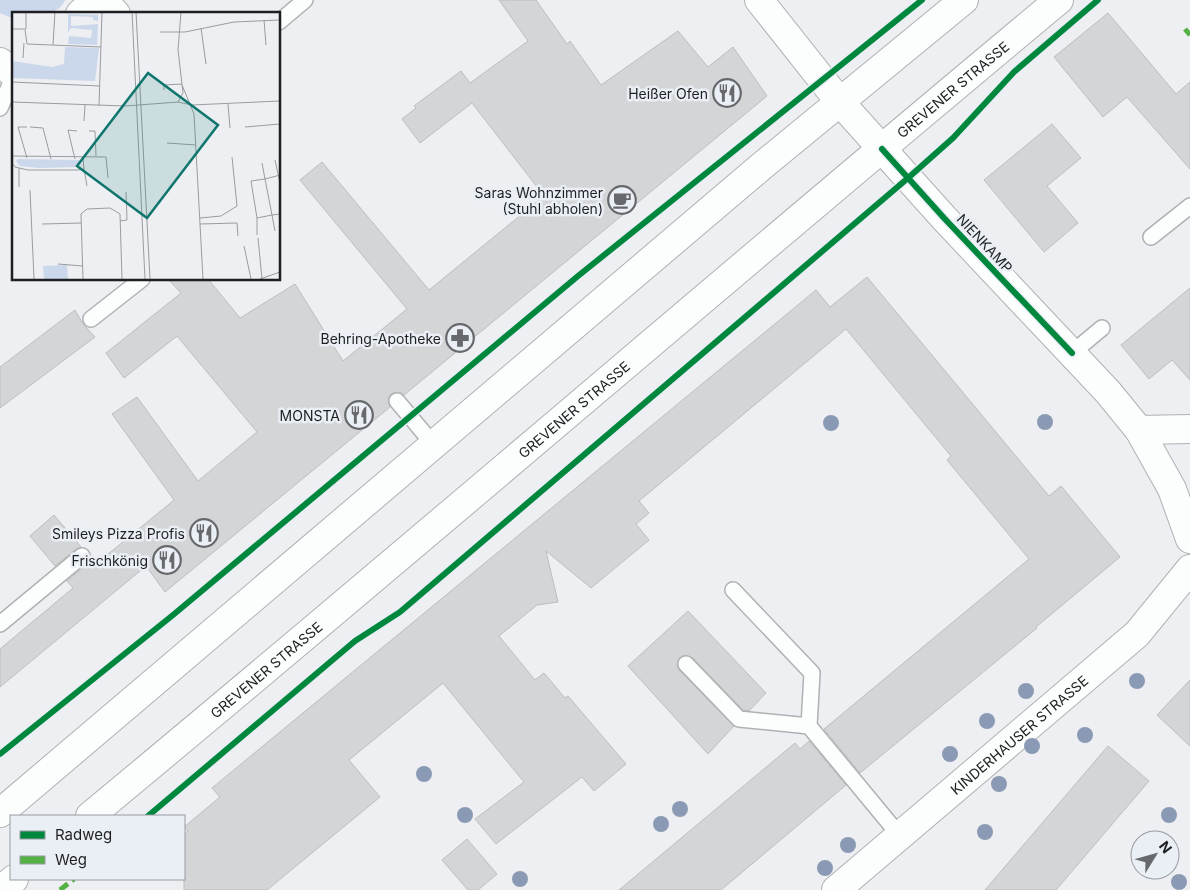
<svg xmlns="http://www.w3.org/2000/svg" width="1190" height="890" viewBox="0 0 1190 890" font-family="Inter,sans-serif">
	<rect width="100%" height="100%" fill="#edeff2"/>
	<!-- green -->
	<path fill="#cbd7ea" d="M0,0H65C57,19 30,14 14,14V19L0,13Z"/>
	<!-- building -->
	<g fill="#d3d5d7" stroke="#bcbec0">
		<polygon points="499,0 536,0 567,44 570,41 601,85 678,31 708,67 733,47 767,96 404,395 400,392 391,394 388,398 390,407 165,592 146,566 0,687 0,649 73,588 67,581 88,563 91,558 96,564 174,500 112,414 137,397 198,481 257,432 177,336 124,378 106,353 181,293 168,279 208,279 240,318 295,284 343,361 407,309 300,180 322,162 429,290 544,196 472,103 420,143 402,119 416,108 414,106 461,71 470,83 528,41"/>
		<polygon points="1108,13 1176,94 1190,82 1190,169 1127,97 1103,117 1054,57"/>
		<polygon points="1052,124 1081,158 1047,186 1078,223 1044,252 984,180"/>
		<polygon points="867,277 1049,496 1061,486 1120,557 1036,627 1037,628 860,773 824,729 1029,559 947,460 951,456 846,329 639,501 649,513 636,524 649,540 591,588 546,551 558,602 537,605 499,636 535,680 544,673 565,698 568,696 626,764 594,791 582,777 496,844 475,819 524,782 443,683 349,760 380,797 267,890 184,890 184,834 188,831 184,827 220,797 212,788 816,290 830,307"/>
		<polygon points="1190,288 1190,380 1172,360 1149,379 1121,345"/>
		<polygon points="75,310 83,324 95,337 0,408 0,367"/>
		<polygon points="54,515 81,547 76,549 55,566 30,536"/>
		<polygon points="688,611 766,693 749,711 743,710 693,658 684,655 679,658 677,666 679,670 734,726 708,754 628,666"/>
		<polygon points="1190,680 1190,746 1157,715"/>
		<polygon points="809,741 846,785 721,890 619,890 795,743 800,749"/>
		<polygon points="1108,746 1149,781 1056,890 985,890"/>
		<polygon points="467,839 497,874 478,890 468,890 442,860"/>
	</g>
	<g fill="none" stroke-linecap="round" stroke-linejoin="round">
		<defs>
			<g id="lane">
				<polyline points="279,22 305,0"/>
				<polyline points="0,108 14,75"/>
				<polyline points="1151,237 1190,206"/>
				<polyline points="91,319 142,279"/>
				<polyline points="1072,353 1102,328"/>
				<polyline points="397,401 434,445"/>
				<polyline points="733,590 812,673 809,726 900,836"/>
				<polyline points="0,624 82,556"/>
				<polyline points="686,664 739,719 809,726"/>
			</g>
			<g id="street">
				<polyline points="103,0 116,14"/>
				<polyline points="759,0 839,101 944,218 1108,392 1139,430 1172,489 1190,539"/>
				<polyline points="80,14 95,0"/>
				<polyline points="0,62 14,74"/>
				<polyline points="1139,430 1190,429"/>
				<path id="s1" d="M836,890L1137,634L1190,569"/>
			</g>
			<g id="secondary">
				<polyline points="0,813 763,165 964,0"/>
				<path id="s2" d="M90,816C415,547 734,270 1059,0"/>
				<polyline points="1,890 14,879"/>
			</g>
		</defs>
		<!-- lane casing -->
		<use href="#lane" stroke="#afb1b3" stroke-width="18"/>
		<!-- street casing -->
		<use href="#street" stroke="#afb1b3" stroke-width="30"/>
		<!-- secondary casing -->
		<use href="#secondary" stroke="#afb1b3" stroke-width="30"/>
		<!-- lane -->
		<use href="#lane" stroke="#fcfdfd" stroke-width="15"/>
		<!-- street -->
		<use href="#street" stroke="#fcfdfd" stroke-width="28"/>
		<!-- secondary -->
		<use href="#secondary" stroke="#fcfdfd" stroke-width="28"/>
		<!-- quiet -->
		<g stroke="#55b145" stroke-width="5" stroke-dasharray="10 5" stroke-linecap="butt">
			<polyline points="1185,29 1190,35"/>
			<polyline points="60,890 74,879"/>
		</g>
		<defs>
			<g id="cycleway">
				<polyline points="882,149 944,218 1072,353"/>
				<polyline points="0,754 173,615 578,276 922,0"/>
				<polyline points="148,816 355,641 400,612 908,178 953,138 1014,72 1098,0"/>
			</g>
		</defs>
		<!-- cycleway casing -->
		<use href="#cycleway" stroke="#eaeef5" stroke-width="9"/>
		<!-- cycleway -->
		<use href="#cycleway" stroke="#00873e" stroke-width="6"/>
	</g>
	<!-- trees -->
	<g fill="#8b9ab4">
		<circle cx="1045" cy="422" r="8"/>
		<circle cx="831" cy="423" r="8"/>
		<circle cx="1137" cy="681" r="8"/>
		<circle cx="1026" cy="691" r="8"/>
		<circle cx="987" cy="721" r="8"/>
		<circle cx="1085" cy="735" r="8"/>
		<circle cx="1032" cy="746" r="8"/>
		<circle cx="950" cy="754" r="8"/>
		<circle cx="424" cy="774" r="8"/>
		<circle cx="999" cy="784" r="8"/>
		<circle cx="680" cy="809" r="8"/>
		<circle cx="465" cy="815" r="8"/>
		<circle cx="1169" cy="815" r="8"/>
		<circle cx="661" cy="824" r="8"/>
		<circle cx="985" cy="832" r="8"/>
		<circle cx="848" cy="845" r="8"/>
		<circle cx="825" cy="868" r="8"/>
		<circle cx="520" cy="879" r="8"/>
		<circle cx="1179" cy="882" r="8"/>
	</g>
	<!-- icons -->
	<defs>
		<symbol id="restaurant-ring" viewBox="-11 -11 22 22"><circle r="9.5" fill="#eaeef5" stroke="#66686b" stroke-width="1.5"/><path d="M-5-6h1v4h1v-4h1v4h1v-4h1v5L-1.5 .5V6h-2V.5L-5-1ZM5-6V6H3V1.5H1.5Q1.5-4 5-6Z" fill="#66686b"/></symbol>
		<symbol id="cafe-ring" viewBox="-11 -11 22 22"><circle r="9.5" fill="#eaeef5" stroke="#66686b" stroke-width="1.5"/><path d="M-5.5-4.5H6V0H3Q3 3.5 0 3.5H-2.5Q-5.5 3.5-5.5 0ZM3-3.2v2h1.7v-2ZM-6 4.5H4V6H-6Z" fill="#66686b"/></symbol>
		<symbol id="pharmacy-ring" viewBox="-11 -11 22 22"><circle r="9.5" fill="#eaeef5" stroke="#66686b" stroke-width="1.5"/><path d="M-2-6h4v4h4v4h-4v4h-4v-4h-4v-4h4Z" fill="#66686b"/></symbol>
	</defs>
	<g fill-rule="evenodd">
		<use href="#restaurant-ring" x="711" y="77" width="32" height="32"/>
		<use href="#cafe-ring" x="606" y="184" width="32" height="32"/>
		<use href="#pharmacy-ring" x="444" y="322" width="32" height="32"/>
		<use href="#restaurant-ring" x="343" y="399" width="32" height="32"/>
		<use href="#restaurant-ring" x="188" y="517" width="32" height="32"/>
		<use href="#restaurant-ring" x="151" y="544" width="32" height="32"/>
	</g>
	<g text-anchor="middle" dominant-baseline="central" stroke-width="5" stroke-linejoin="round" paint-order="stroke">
		<!-- street labels -->
		<g font-size="14" fill="#1e1f22" stroke="#eaeef5">
			<text stroke="none"><textPath href="#s2" startOffset="1128">GREVENER STRASSE</textPath></text>
			<text transform="translate(985 243) rotate(47)">NIENKAMP</text>
			<text stroke="none"><textPath href="#s2" startOffset="632">GREVENER STRASSE</textPath></text>
			<text stroke="none"><textPath href="#s2" startOffset="229">GREVENER STRASSE</textPath></text>
			<text stroke="none"><textPath href="#s1" startOffset="240">KINDERHAUSER STRASSE</textPath></text>
		</g>
		<!-- poi labels -->
		<g font-size="14" fill="#1e1f22" stroke="#eaeef5" text-anchor="end">
			<text x="708" y="93">Heißer Ofen</text>
			<text x="603" y="192">Saras Wohnzimmer<tspan x="603" dy="16">(Stuhl abholen)</tspan></text>
			<text x="441" y="338">Behring-Apotheke</text>
			<text x="340" y="415">MONSTA</text>
			<text x="185" y="533">Smileys Pizza Profis</text>
			<text x="148" y="560">Frischkönig</text>
		</g>
	</g>
	<!-- overview -->
	<g transform="translate(12 12)">
		<rect width="268" height="268" fill="#edeff2"/>
		<path d="M56,2L86,3V9L81,8V5L59,4V14L86,12L85,33L56,32L57,24L79,26L80,18L59,16L56,21ZM53,35L87,36L83,69L0,66V49L40,55L52,52ZM6,147L69,148L70,149L65,155L27,156L8,154L4,149ZM55,253L56,267H32L31,254Z" fill="#cbd7ea"/>
		<path fill="none" stroke="#9a9c9f" stroke-width="1" d="M120,0L133,267M124,0L138,267M252,8L254,33M189,16L194,52M0,17H14V0M13,18L15,32L89,35M148,20H173L222,10L268,8M41,33L43,0M11,46L12,31M0,70L88,74M170,73L182,102L191,267M152,78V73L170,72M0,90L113,94L166,90L180,93L268,89M166,90L171,81L166,38L169,0M216,92L218,116M87,94L90,0M72,109L73,93M18,115L31,116L39,147M233,115L268,112M77,119H83L84,144M155,131L184,133M0,144L94,145L96,166M15,146L6,115H15M63,147L56,118L65,119M263,148L268,171M0,151L3,155L16,158H66L72,157L71,146M250,151L253,167L260,203L245,206L239,169L253,167L268,163M72,157L75,174M7,175V156M18,178L22,267M188,206L209,204L225,194L220,145M245,206V223M108,209L115,208L114,180M30,212L69,211M188,212L225,211L226,224M263,219L260,203L268,202M246,226L250,267M232,234L239,267M46,252L71,254M71,267L69,202L75,197L98,196L108,202L110,267M248,267L268,260"/>
		<path fill="#0f766e" fill-opacity="0.15" stroke="#0f766e" stroke-width="2.5" d="M136,61L206,113L135,206L65,154Z"/>
		<rect width="268" height="268" fill="none" stroke="#1e1f22" stroke-width="2.5"/>
	</g>
	<!-- legend -->
	<rect x="10" y="815" width="175" height="65" fill="#eaeef5" stroke="#989ba1"/>
	<rect x="20" y="831" width="25" height="8" fill="#00873e" stroke="#989ba1"/>
	<text x="55" y="840" font-size="15" fill="#1e1f22">Radweg</text>
	<rect x="20" y="856" width="25" height="8" fill="#55b145" stroke="#989ba1"/>
	<text x="55" y="865" font-size="15" fill="#1e1f22">Weg</text>
	<!-- north arrow -->
	<g transform="translate(1155 855) rotate(53)"><circle r="24" fill="#eaeef5" stroke="#989ba1"/>
	<path d="M0-4L9 19L0 12L-9 19Z" fill="#66686b"/>
	<text y="-8" font-size="14" font-weight="bold" text-anchor="middle" fill="#1e1f22">N</text>
	</g>
</svg>
